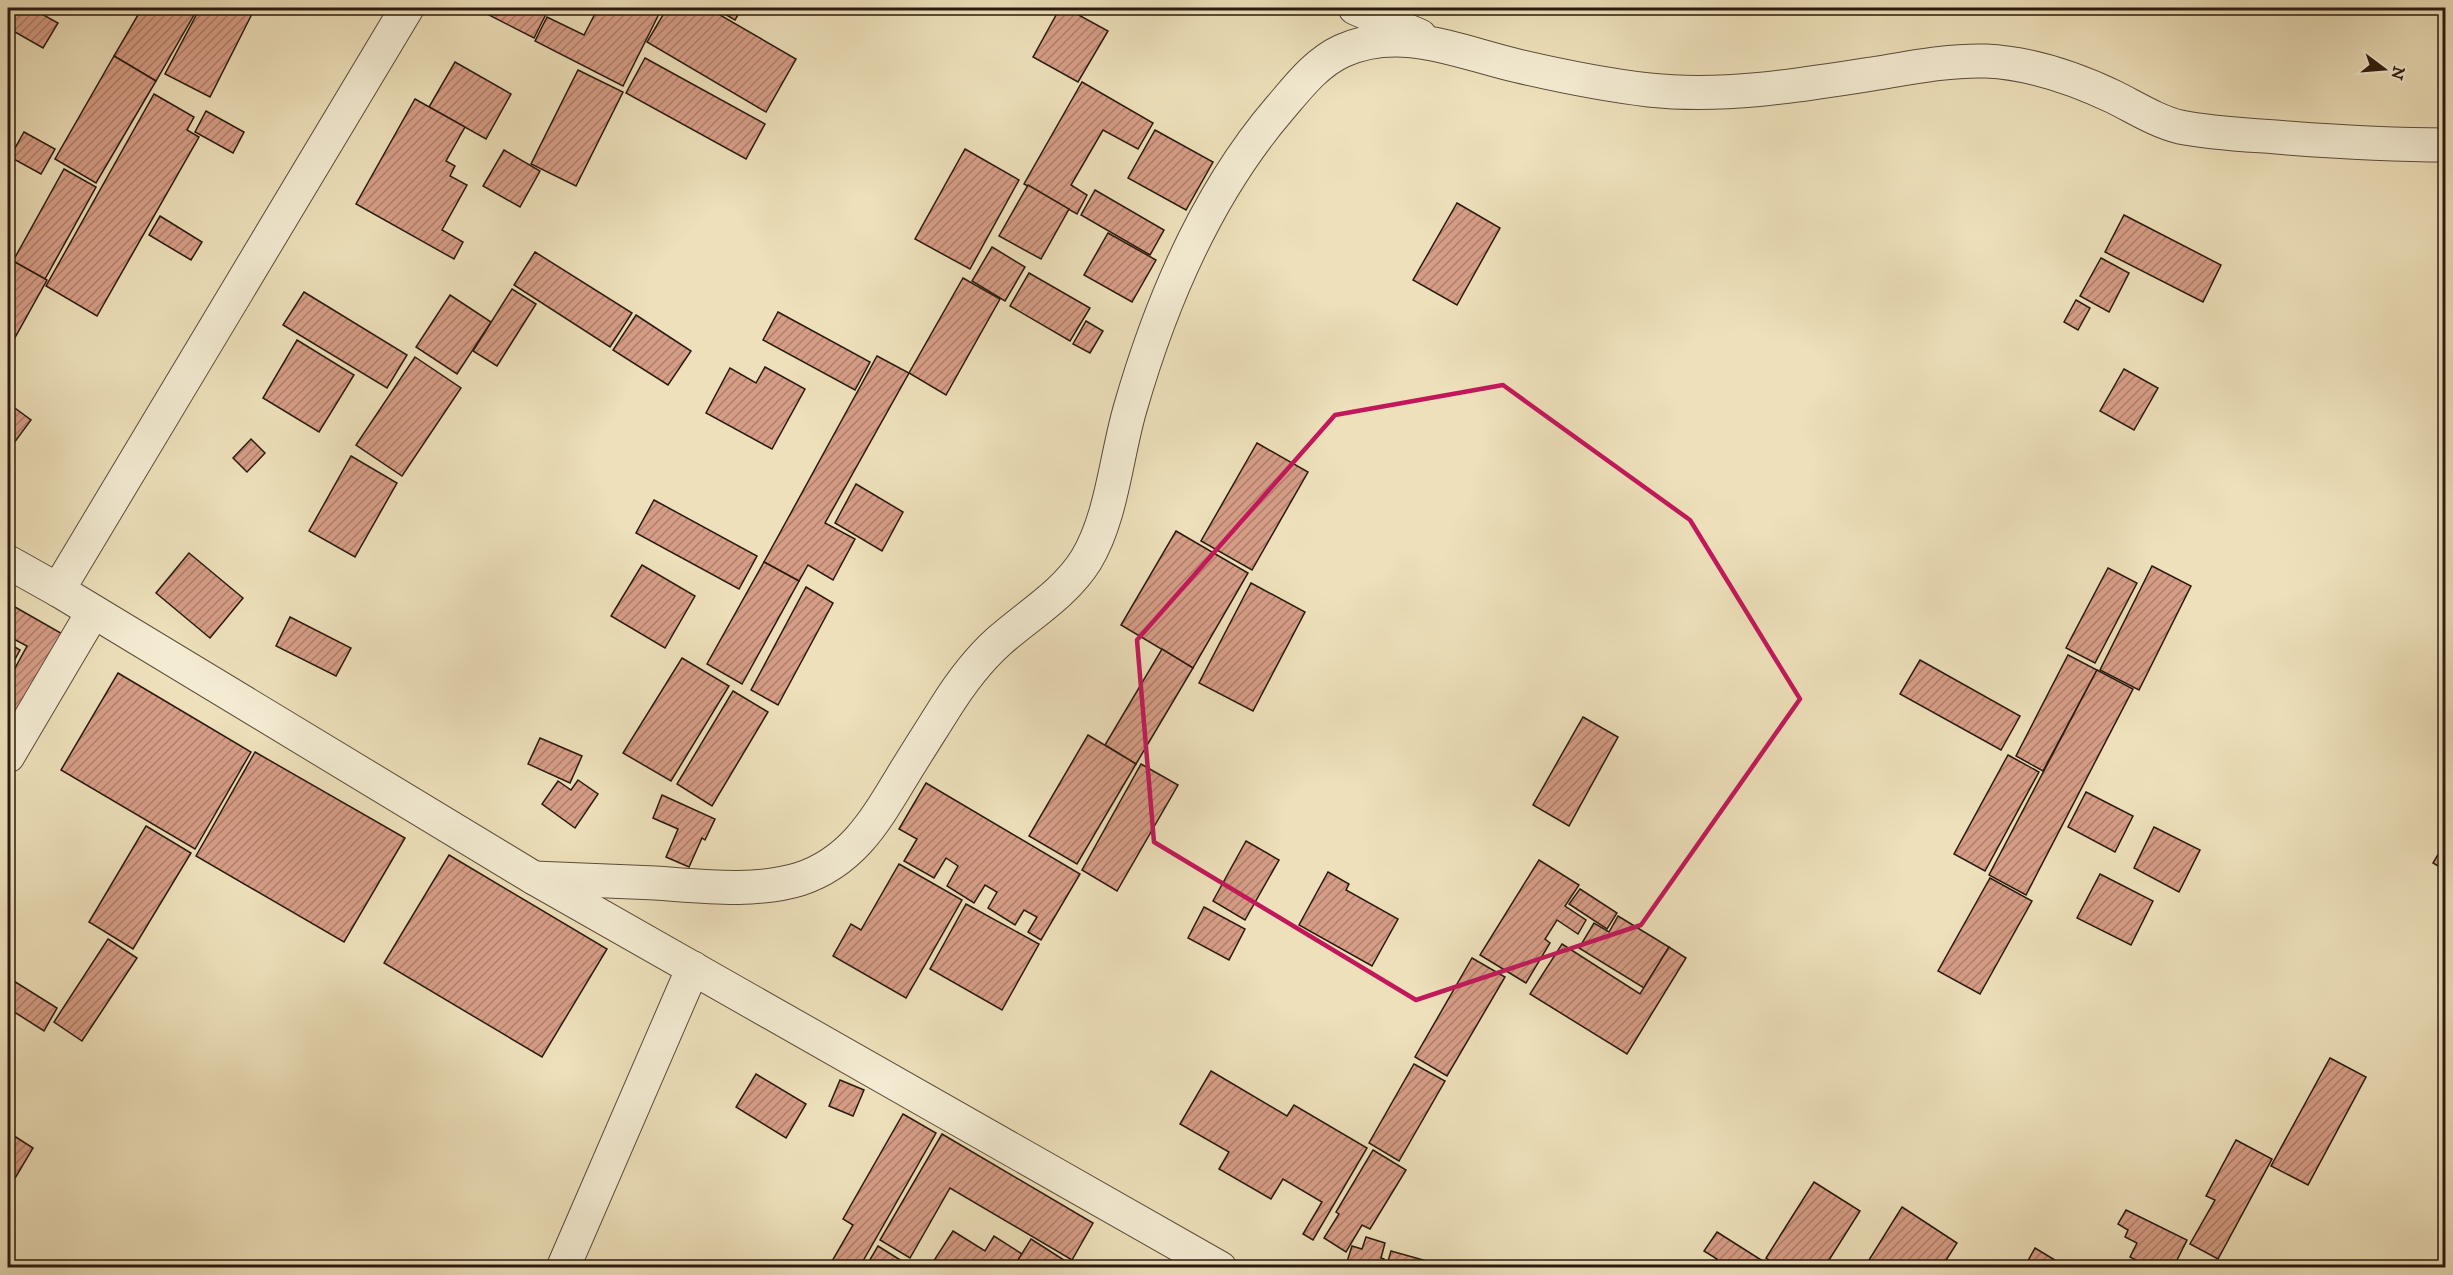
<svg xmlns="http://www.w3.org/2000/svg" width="2453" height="1275" viewBox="0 0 2453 1275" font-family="'IM FELL DW Pica',serif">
	<defs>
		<pattern id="building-hatch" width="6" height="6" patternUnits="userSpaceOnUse" patternTransform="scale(1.5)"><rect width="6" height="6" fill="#d69d86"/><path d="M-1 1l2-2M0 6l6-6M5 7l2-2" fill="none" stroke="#ae7f6c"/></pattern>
	</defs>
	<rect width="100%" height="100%" fill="#ede0ba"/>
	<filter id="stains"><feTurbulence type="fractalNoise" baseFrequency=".00333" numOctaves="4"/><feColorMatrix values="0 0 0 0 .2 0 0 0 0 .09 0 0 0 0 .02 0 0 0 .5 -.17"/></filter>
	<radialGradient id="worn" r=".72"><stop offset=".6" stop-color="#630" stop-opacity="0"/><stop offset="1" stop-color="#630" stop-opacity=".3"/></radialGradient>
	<!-- building -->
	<g fill="url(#building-hatch)" stroke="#2a1a0e" stroke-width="1.5">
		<polygon points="8,8 31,8 58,23 43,48 8,28"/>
		<polygon points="142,8 198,8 156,81 114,56"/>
		<polygon points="200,8 243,8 253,12 210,97 165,74"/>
		<polygon points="485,8 549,8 534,38 483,12"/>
		<polygon points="598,8 662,8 623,86 535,41 547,17 584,35"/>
		<polygon points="667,8 708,8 796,59 766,112 647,42"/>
		<polygon points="714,8 742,8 735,20"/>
		<polygon points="1060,8 1066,8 1108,31 1078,82 1033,57"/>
		<polygon points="114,56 156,81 96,183 55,159"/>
		<polygon points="645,58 765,124 746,159 626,93"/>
		<polygon points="455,62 511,94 486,139 429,107"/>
		<polygon points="578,70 623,92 576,186 531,164"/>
		<polygon points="1082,82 1153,123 1138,149 1103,130 1071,185 1087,195 1077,214 1024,184"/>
		<polygon points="154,94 194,117 187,130 199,137 97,316 46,286"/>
		<polygon points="415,99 465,127 446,161 455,166 450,176 467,185 442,230 463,242 454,259 356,204"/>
		<polygon points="206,111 244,132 233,153 195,132"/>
		<polygon points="1155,130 1213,162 1186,210 1128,178"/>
		<polygon points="24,132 55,149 41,174 10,157"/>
		<polygon points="965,149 1019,180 970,269 915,239"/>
		<polygon points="504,150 540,171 520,207 483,186"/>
		<polygon points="64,169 96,187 45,279 13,261"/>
		<polygon points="1028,185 1069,209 1041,259 999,236"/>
		<polygon points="1095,190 1164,230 1150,255 1081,215"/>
		<polygon points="1457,203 1500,228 1457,305 1413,280"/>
		<polygon points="2124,215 2221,265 2203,302 2105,252"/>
		<polygon points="160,216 202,242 191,260 149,235"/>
		<polygon points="1108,233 1156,260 1132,302 1084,275"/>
		<polygon points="992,247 1025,267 1005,301 972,281"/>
		<polygon points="535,252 632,313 610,347 514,285"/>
		<polygon points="2101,258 2129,273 2109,312 2080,296"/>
		<polygon points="13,261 47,280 8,350 8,270"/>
		<polygon points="1029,273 1090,308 1070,341 1010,306"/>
		<polygon points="963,278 1000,299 946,395 909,373"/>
		<polygon points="512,289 536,304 497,366 473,351"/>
		<polygon points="304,292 407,355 387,388 283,325"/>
		<polygon points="450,295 491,322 457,374 416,347"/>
		<polygon points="2076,300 2090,308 2078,330 2064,322"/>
		<polygon points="778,312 870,362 855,390 763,340"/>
		<polygon points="636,315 691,351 668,385 613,350"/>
		<polygon points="1086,321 1103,331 1090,353 1073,344"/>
		<polygon points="297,340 354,375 319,432 263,398"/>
		<polygon points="877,356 909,373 825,523 855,539 833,580 808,565 799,581 764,562"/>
		<polygon points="415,357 461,388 402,476 356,445"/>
		<polygon points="765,367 805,389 772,449 706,413 730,368 756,383"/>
		<polygon points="2124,369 2158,388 2134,430 2100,411"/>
		<polygon points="8,403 31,420 8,451"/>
		<polygon points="251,439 265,453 247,472 233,458"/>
		<polygon points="1257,443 1308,472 1252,570 1201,541"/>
		<polygon points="351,456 397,483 355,557 309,531"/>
		<polygon points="856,484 903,512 882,551 835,523"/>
		<polygon points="654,500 757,556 739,589 636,533"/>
		<polygon points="1176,531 1248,573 1193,668 1121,625"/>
		<polygon points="189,553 243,598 210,638 156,593"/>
		<polygon points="764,562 799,581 742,684 707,664"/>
		<polygon points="642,565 695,596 665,648 611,616"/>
		<polygon points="2152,566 2191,586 2139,690 2100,670"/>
		<polygon points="2108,568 2137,583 2095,663 2066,648"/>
		<polygon points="1251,583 1305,612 1253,711 1199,683"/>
		<polygon points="806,587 833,603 778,705 751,690"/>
		<polygon points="15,607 66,636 8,741 8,681 27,646 8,636 8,619"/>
		<polygon points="290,617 351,648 336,676 276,646"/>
		<polygon points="8,643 20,650 8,672"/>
		<polygon points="1162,649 1193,668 1136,764 1105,745"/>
		<polygon points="2068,655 2097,670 2043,771 2016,756"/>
		<polygon points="682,658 729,686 671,781 623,753"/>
		<polygon points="1920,660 2020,716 2001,750 1900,694"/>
		<polygon points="2097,670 2133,689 2026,895 1989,875"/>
		<polygon points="118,673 251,752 195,849 61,770"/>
		<polygon points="733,691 768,712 712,806 677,784"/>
		<polygon points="1583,717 1618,737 1569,826 1533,805"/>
		<polygon points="1088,735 1136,764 1077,864 1029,836"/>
		<polygon points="540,738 582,756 570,783 528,764"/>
		<polygon points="255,752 405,838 344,942 196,856"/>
		<polygon points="2008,755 2039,772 1985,871 1954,854"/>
		<polygon points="1141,764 1178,785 1117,891 1082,870"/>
		<polygon points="578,780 598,794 575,828 542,804 558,781 571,790"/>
		<polygon points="926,783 1080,874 1041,940 1028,932 1037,917 1024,910 1015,925 988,908 997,892 985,885 974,903 947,886 958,866 946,858 934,878 904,861 917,839 899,829"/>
		<polygon points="2086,792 2133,816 2115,852 2068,827"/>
		<polygon points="662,795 715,819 705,840 702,838 689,867 666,857 678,829 653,818"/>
		<polygon points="146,826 191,853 133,949 89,922"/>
		<polygon points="2154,827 2200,850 2179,892 2134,868"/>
		<polygon points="1246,841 1279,860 1245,920 1213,901"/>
		<polygon points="2446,841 2446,871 2433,863"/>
		<polygon points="449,855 607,949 542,1057 384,963"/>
		<polygon points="1539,860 1579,885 1565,906 1586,920 1578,934 1557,920 1545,939 1550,943 1526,983 1480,955"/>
		<polygon points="899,864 962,900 906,998 833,956 851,924 861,930"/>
		<polygon points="1328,872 1349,884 1346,890 1398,919 1372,966 1299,925"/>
		<polygon points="2100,874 2153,901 2131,945 2077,918"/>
		<polygon points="1990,878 2032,901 1980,994 1938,971"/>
		<polygon points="1580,889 1617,913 1607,929 1569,904"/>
		<polygon points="966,904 1039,944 1002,1010 930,969"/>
		<polygon points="1204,907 1245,929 1229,960 1188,938"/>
		<polygon points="1618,916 1669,947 1644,988 1579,948 1594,923 1609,932"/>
		<polygon points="108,939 137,958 82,1041 54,1022"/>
		<polygon points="1562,944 1640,994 1669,947 1686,958 1627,1054 1530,994"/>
		<polygon points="1472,958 1505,977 1447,1076 1415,1057"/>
		<polygon points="9,978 57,1008 44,1031 8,1008"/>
		<polygon points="2330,1058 2366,1077 2308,1185 2271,1166"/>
		<polygon points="1414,1064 1445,1081 1399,1161 1369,1143"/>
		<polygon points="1211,1071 1287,1116 1294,1105 1367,1148 1313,1240 1303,1234 1322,1202 1283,1179 1271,1199 1219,1169 1229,1152 1180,1124"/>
		<polygon points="756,1074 806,1104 786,1138 736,1107"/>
		<polygon points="840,1080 864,1090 853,1116 829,1106"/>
		<polygon points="903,1114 936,1133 859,1268 828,1268 853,1225 843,1219"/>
		<polygon points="8,1132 33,1148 8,1190"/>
		<polygon points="942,1134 1093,1223 1072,1260 950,1188 910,1258 880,1240"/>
		<polygon points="2236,1140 2272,1159 2218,1259 2190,1244 2215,1200 2206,1196"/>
		<polygon points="1373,1150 1406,1170 1370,1229 1362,1225 1346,1252 1324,1238 1339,1214 1336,1212"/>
		<polygon points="1814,1182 1860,1211 1824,1268 1781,1268 1766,1258"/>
		<polygon points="1902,1207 1957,1243 1941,1268 1864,1268"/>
		<polygon points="2126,1210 2187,1240 2173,1268 2150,1268 2130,1257 2137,1243 2125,1237 2128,1230 2118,1224"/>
		<polygon points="953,1231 985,1251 994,1236 1022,1254 1013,1268 940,1268 933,1262"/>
		<polygon points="1717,1232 1766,1263 1763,1268 1711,1268 1717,1259 1704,1251"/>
		<polygon points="1366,1237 1385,1243 1381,1258 1384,1259 1381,1268 1345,1268 1352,1246 1362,1249"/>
		<polygon points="1031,1239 1067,1262 1063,1268 1013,1268"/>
		<polygon points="878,1246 913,1268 865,1268"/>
		<polygon points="2035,1248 2068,1268 2024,1268"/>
		<polygon points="1391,1251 1434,1263 1433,1268 1386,1268"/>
		<polygon points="2446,1251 2446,1268 2438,1268 2436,1266"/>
	</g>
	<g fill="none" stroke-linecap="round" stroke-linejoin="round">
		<defs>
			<g id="minor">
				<polyline points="1355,8 1420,36"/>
				<polyline points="8,562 58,590 534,878 1220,1268"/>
				<polyline points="58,590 407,8"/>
				<polyline points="8,756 93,612"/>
				<path d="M534,878C575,880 615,881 655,883C701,886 755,893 800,879C851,862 874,823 900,780C915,755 930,732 945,708C960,684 977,661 998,642C1027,616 1065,594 1086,560C1112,517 1116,457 1130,409C1161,301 1207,193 1280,108C1298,87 1316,63 1342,51C1401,24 1461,53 1518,66C1561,76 1606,85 1649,90C1726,98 1802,85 1878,73C1914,67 1950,60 1986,61C2031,63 2074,78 2114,97C2136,108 2156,121 2180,127C2215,134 2253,135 2288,138C2341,142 2393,145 2446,145"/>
				<polyline points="563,1268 693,968"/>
			</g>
		</defs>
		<!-- minor casing -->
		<use href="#minor" stroke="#5b4c39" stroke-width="35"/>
		<!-- minor -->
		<use href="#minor" stroke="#f3ebd2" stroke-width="33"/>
	</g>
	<!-- marked area -->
	<path fill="none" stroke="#c2185b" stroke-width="4.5" stroke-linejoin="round" d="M1503,385L1690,520L1800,699L1641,925L1416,1000L1154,842L1137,640L1335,415Z"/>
	<!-- margin -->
	<rect width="2453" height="1275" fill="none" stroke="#ede0ba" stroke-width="30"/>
	<rect x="9" y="9" width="2435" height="1257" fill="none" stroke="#2a1a0e" stroke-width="3"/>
	<rect x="15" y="15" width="2423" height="1245" fill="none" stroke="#2a1a0e" stroke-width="1.5"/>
	<!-- north arrow -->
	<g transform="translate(2384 69) rotate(106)" stroke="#f3ebd2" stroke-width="4.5" paint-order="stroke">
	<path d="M0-4.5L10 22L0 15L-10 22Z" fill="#2a1a0e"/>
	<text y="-9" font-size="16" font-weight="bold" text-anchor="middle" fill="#2a1a0e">N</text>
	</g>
	<rect width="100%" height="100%" filter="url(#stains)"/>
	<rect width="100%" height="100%" fill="url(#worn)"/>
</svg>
